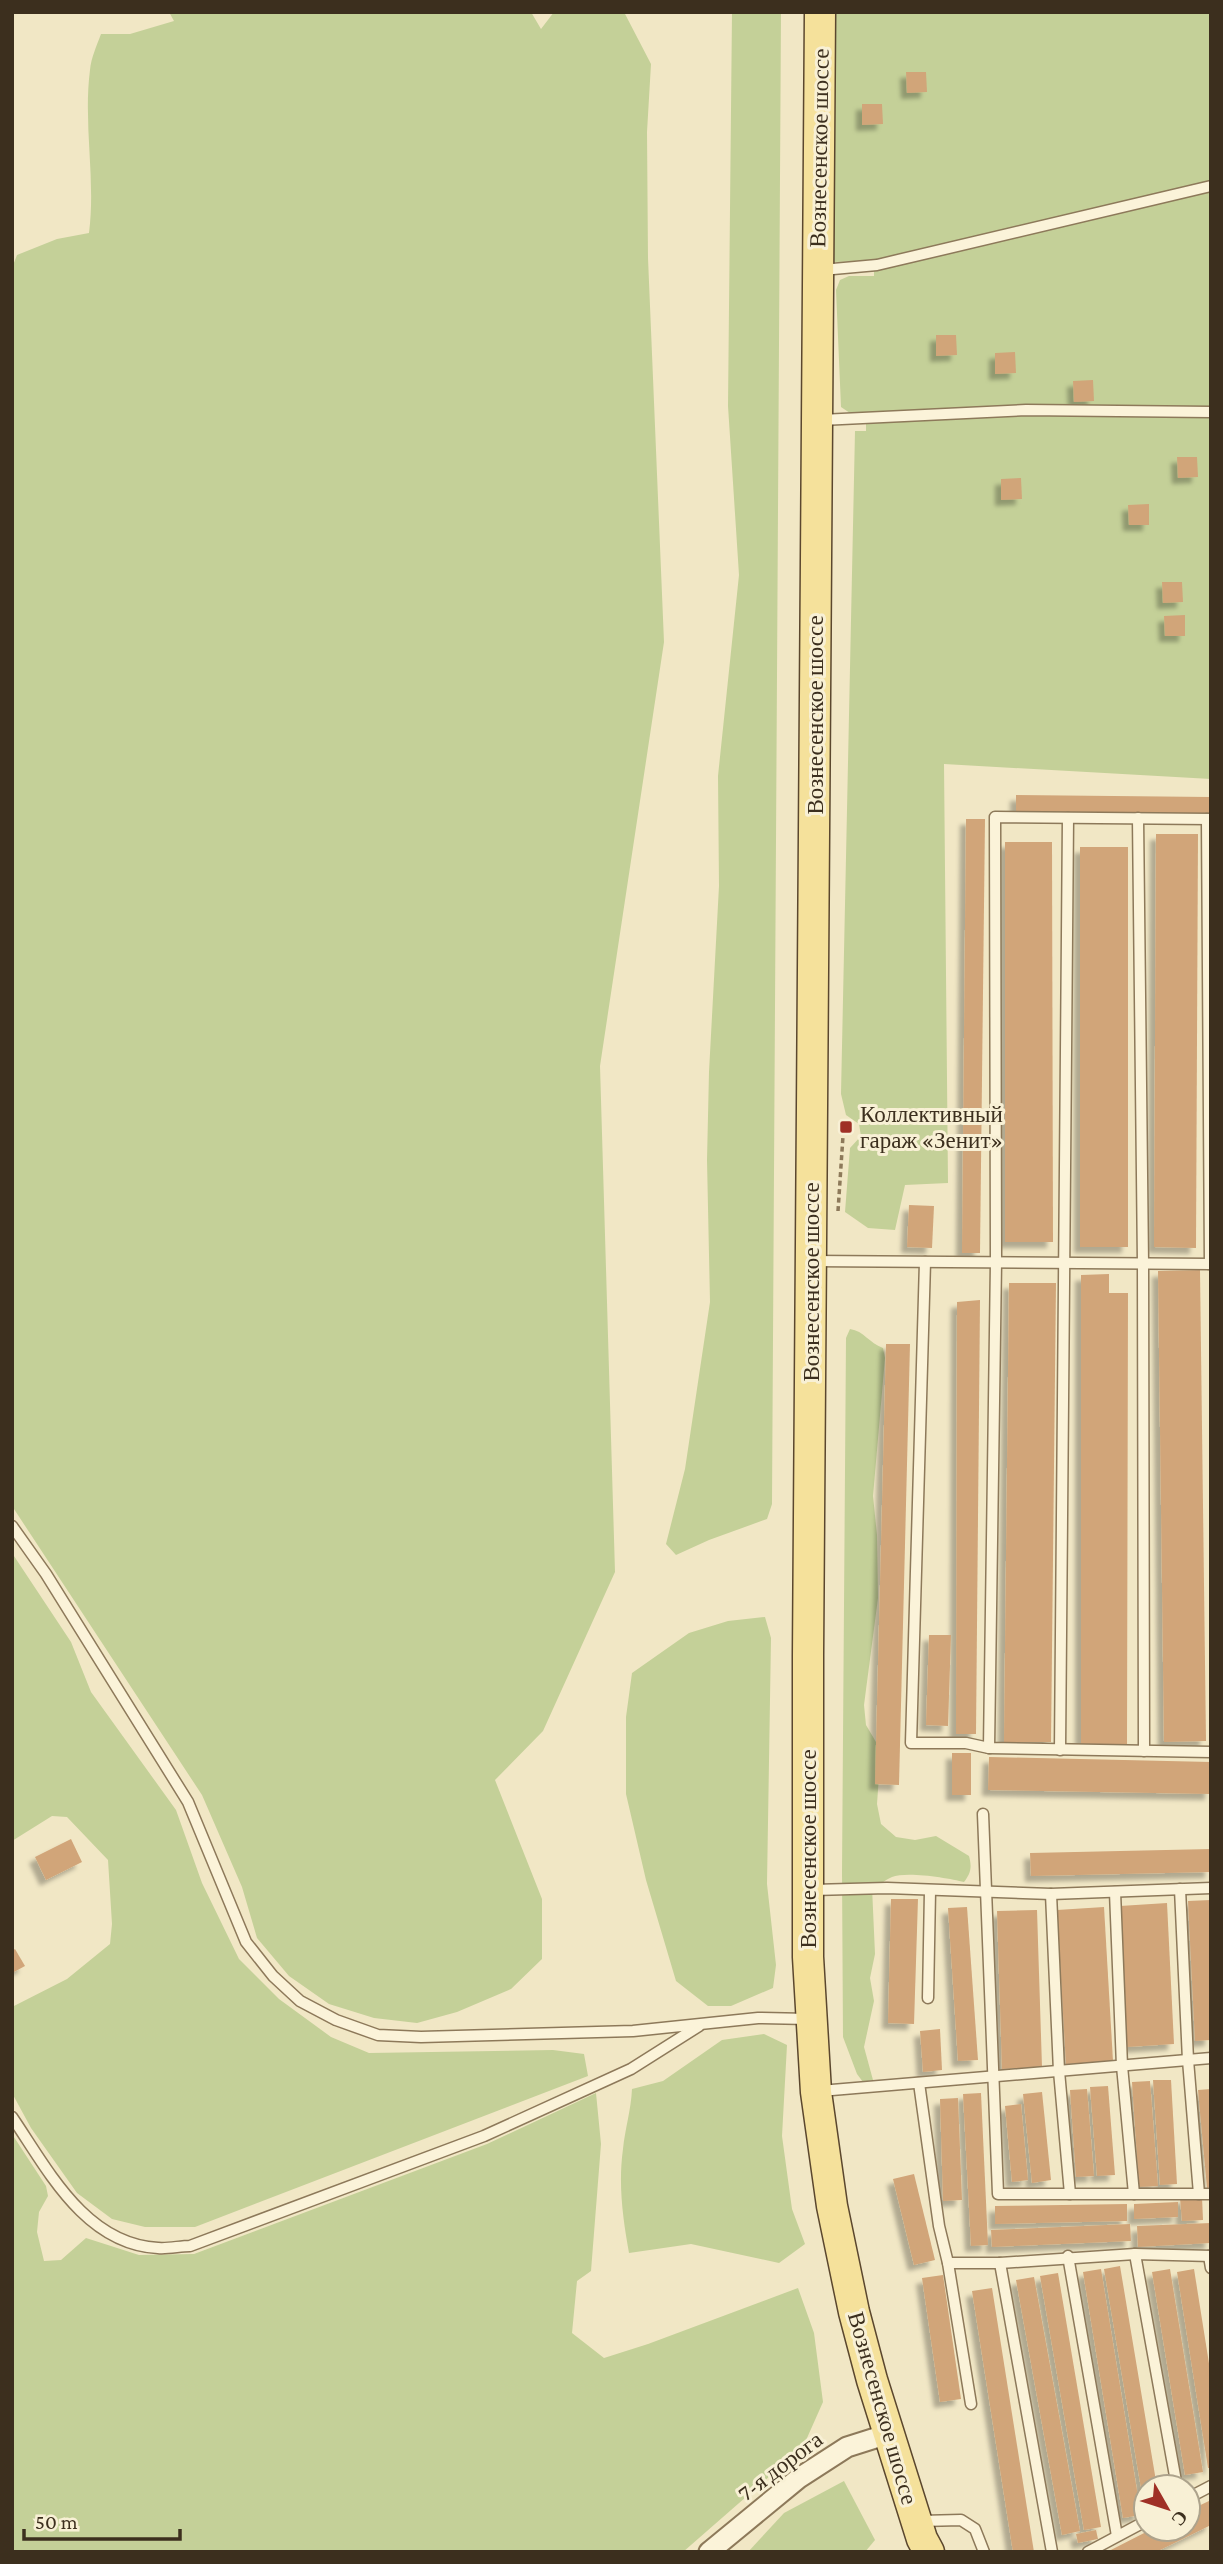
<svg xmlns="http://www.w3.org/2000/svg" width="1223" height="2564" viewBox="0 0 1223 2564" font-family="'Crimson Pro',serif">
	<defs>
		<filter id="shadow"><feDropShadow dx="-6" dy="6" stdDeviation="2" flood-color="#0004"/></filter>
	</defs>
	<rect width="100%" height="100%" fill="#f1e7c5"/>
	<!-- green -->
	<g fill="#c4d098">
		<path d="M169,12H531L541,29L554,12H624L651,64L647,132L648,258L664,642L600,1066L615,1572L543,1731L495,1780L542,1899V1959L511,1989L457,2012L417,2023L374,2018L329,2004L289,1976L257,1938L242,1887L202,1795L12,1506V332L14,331L12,268L17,255L57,239L89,233C96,179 83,125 90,70C91,58 97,45 101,34H130L174,21Z"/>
		<polygon points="732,12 781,12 772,1504 767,1519 709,1540 676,1555 666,1544 685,1469 710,1302 707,1160 709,1072 719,886 718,776 739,575 728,406"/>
		<polygon points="834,12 1211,12 1211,779 944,764 948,1183 905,1185 895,1230 868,1228 845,1212 850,1148 861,1136 859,1124 846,1115 841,1094 855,431 866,431 866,414 850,413 841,407 836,290 840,280 849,276 874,276 874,261 833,262"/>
		<path d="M850,1329C864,1331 869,1343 883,1348L885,1358L873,1496L877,1535L878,1598L864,1705L866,1725L876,1742L880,1762L877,1804L881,1824L896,1837L915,1840L936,1836L969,1856C972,1867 971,1873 964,1882C949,1878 906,1871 892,1877C885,1880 880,1885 872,1887L875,1954L870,1978L874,2001L864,2047L873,2080L863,2082L857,2074L843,2037L842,1872L846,1338Z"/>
		<polygon points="12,1553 71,1642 91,1692 176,1810 202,1883 239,1959 279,1999 331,2037 369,2053 553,2050 584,2054 588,2076 195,2227 145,2227 112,2219 77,2193 31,2128 12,2093 12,2007 67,1979 110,1944 112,1924 108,1860 67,1817 52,1816 12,1841"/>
		<polygon points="765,1617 771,1638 767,1884 776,1965 773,1988 731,2006 708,2006 676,1981 646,1880 626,1794 626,1717 632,1673 689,1633 728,1621"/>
		<path d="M764,2034L787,2045L782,2136L792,2209L805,2244L779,2263L691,2244L629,2253C623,2219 618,2185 623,2149C625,2129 631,2110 632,2089L663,2081L722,2040Z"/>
		<polygon points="596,2093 601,2144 591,2271 577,2281 572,2333 604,2358 648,2344 798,2288 814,2333 823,2402 803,2447 683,2552 12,2552 12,2134 46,2186 48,2196 39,2212 37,2232 44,2261 61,2260 86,2238 139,2255 194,2254 487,2144"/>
		<polygon points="844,2481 875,2540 865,2552 748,2552 784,2513"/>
	</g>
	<!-- building -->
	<g fill="#d1a579" filter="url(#shadow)">
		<polygon points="906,72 926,72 927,92 907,93"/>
		<polygon points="862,104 882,104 883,124 862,125"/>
		<polygon points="936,335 956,335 957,355 936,356"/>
		<polygon points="1015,352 1016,373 995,374 995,353"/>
		<polygon points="1093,380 1094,401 1074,402 1073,381"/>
		<polygon points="1177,457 1197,457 1198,477 1178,478"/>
		<polygon points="1021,478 1022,499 1001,500 1001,479"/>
		<polygon points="1149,504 1149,525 1129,525 1128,505"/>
		<polygon points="1162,582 1182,582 1183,602 1163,603"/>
		<polygon points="1185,615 1185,636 1165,636 1164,616"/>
		<polygon points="1016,795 1211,797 1211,815 1016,813"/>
		<polygon points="966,819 985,819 980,1253 962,1253"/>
		<polygon points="1156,834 1198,834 1196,1248 1154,1247"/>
		<polygon points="1005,842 1052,842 1053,1242 1005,1242"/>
		<rect x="1080" y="847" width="48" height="400"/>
		<polygon points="909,1205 934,1206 932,1248 907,1247"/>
		<polygon points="1200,1270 1206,1741 1164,1742 1158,1271"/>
		<polygon points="1109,1274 1109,1293 1128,1293 1127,1746 1081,1746 1081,1275"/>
		<polygon points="1009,1283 1056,1283 1051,1742 1004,1742"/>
		<polygon points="980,1300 976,1734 956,1734 957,1302"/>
		<polygon points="886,1344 910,1344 899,1785 875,1784"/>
		<polygon points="929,1635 951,1635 948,1726 926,1725"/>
		<rect x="952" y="1753" width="19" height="42"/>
		<polygon points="989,1757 1211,1762 1211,1794 988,1790"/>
		<polygon points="71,1839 82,1862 46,1880 35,1857"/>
		<polygon points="1211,1849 1211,1872 1031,1876 1030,1853"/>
		<polygon points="891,1899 918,1899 914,2024 888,2023"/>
		<polygon points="1211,1900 1211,2040 1195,2041 1188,1901"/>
		<polygon points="1167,1903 1174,2044 1127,2047 1120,1906"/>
		<polygon points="967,1907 978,2060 958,2061 948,1908"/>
		<polygon points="1104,1907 1113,2061 1066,2064 1057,1910"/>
		<polygon points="1037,1910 1042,2067 1002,2069 997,1911"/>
		<polygon points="15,1949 25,1966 12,1973 12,1951"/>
		<polygon points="940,2029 942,2070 923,2072 920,2031"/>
		<polygon points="1153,2080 1171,2080 1177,2184 1160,2185"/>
		<polygon points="1150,2081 1158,2186 1139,2187 1132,2082"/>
		<polygon points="1108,2086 1115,2175 1097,2176 1090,2087"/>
		<polygon points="1087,2089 1094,2176 1076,2177 1070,2090"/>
		<polygon points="1211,2089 1211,2187 1207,2188 1198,2090"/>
		<polygon points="1042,2092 1051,2180 1032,2183 1023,2094"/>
		<polygon points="981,2093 988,2245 971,2246 963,2094"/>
		<polygon points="958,2098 962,2200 943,2201 940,2099"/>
		<polygon points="1021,2104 1028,2180 1012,2182 1005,2106"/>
		<polygon points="914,2174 935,2260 914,2265 893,2179"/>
		<polygon points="1202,2197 1203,2220 1182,2221 1180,2198"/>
		<polygon points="1178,2202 1178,2217 1134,2219 1134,2204"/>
		<polygon points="1127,2204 1127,2221 995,2224 995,2206"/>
		<polygon points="1211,2223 1211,2243 1138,2247 1137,2226"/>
		<polygon points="1130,2224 1131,2241 992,2247 991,2230"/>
		<polygon points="1120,2266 1157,2487 1146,2487 1146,2505 1144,2506 1104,2269"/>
		<polygon points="1101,2269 1141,2515 1123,2518 1083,2272"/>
		<polygon points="1170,2269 1203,2472 1185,2475 1152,2272"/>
		<polygon points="1194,2269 1211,2376 1211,2468 1208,2468 1177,2272"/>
		<polygon points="1058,2273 1101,2527 1084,2530 1040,2276"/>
		<polygon points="943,2275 961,2399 940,2402 922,2278"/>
		<polygon points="1034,2277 1080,2531 1062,2535 1016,2280"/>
		<polygon points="992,2288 1034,2552 1013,2552 972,2291"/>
		<polygon points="1211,2500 1211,2525 1156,2552 1107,2552 1152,2529 1188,2529 1188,2511"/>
		<polygon points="1096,2530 1098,2539 1078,2543 1076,2534"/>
	</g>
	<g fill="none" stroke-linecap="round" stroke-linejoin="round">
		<defs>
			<g id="service">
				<polyline points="822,270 877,265 1211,186"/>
				<polyline points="821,420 1026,410 1211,412"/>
				<polyline points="1138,818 1143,1263 1144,1751"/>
				<polyline points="1207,819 1210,1264"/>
				<polyline points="812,1261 1211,1264"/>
				<polyline points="925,1262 911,1743 966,1743 989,1748 1211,1752"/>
				<polyline points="12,1526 46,1574 188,1802 246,1942 273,1976 300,2001 336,2020 378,2035 421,2037 633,2031 758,2018 808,2019"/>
				<polyline points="989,1748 996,1262 995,817 1211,819"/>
				<polyline points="1060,1750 1068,818"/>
				<polyline points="983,1814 998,2194 1211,2194"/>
				<polyline points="1180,1889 1188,2060 1199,2194"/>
				<polyline points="813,1890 887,1888 1051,1894 1211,1888"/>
				<polyline points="1115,1892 1122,2066 1134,2194"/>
				<polyline points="1051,1894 1059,2071 1070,2194"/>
				<polyline points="928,1998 930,1891"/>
				<polyline points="919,2083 939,2226 948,2263 971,2404"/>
				<polyline points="820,2091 1211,2058"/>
				<path d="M12,2117C48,2170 85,2244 158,2248C168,2249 180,2246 190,2246L484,2136L631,2069L699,2026"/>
				<polyline points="1135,2254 1177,2487"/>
				<polyline points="1068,2256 1117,2536"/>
				<polyline points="1209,2256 1211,2268"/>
				<polyline points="948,2263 1000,2263 1135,2254 1211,2256"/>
				<polyline points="1000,2263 1052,2552"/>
				<polyline points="1188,2498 1211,2486"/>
				<polyline points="921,2521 961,2520 975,2529 984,2552"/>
				<polyline points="1088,2552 1146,2521"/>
			</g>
			<polyline id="minor" points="709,2552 799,2478 847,2447 888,2434"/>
			<polyline id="primary" points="820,12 808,1655 808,1957 816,2092 832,2206 854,2312 872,2380 922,2539 929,2552"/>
		</defs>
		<!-- service casing -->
		<use href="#service" stroke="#8d795a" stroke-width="13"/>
		<!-- minor casing -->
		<use href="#minor" stroke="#8d795a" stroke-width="23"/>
		<!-- primary casing -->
		<use href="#primary" stroke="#5b472e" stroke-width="33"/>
		<!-- path -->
		<polyline stroke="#8d795a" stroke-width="3.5" stroke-dasharray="5 3.5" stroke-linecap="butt" points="838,1211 843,1136"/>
		<!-- service -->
		<use href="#service" stroke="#fbf3d9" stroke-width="10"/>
		<!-- minor -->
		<use href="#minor" stroke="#fbf3d9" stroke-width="19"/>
		<!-- primary -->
		<use href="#primary" stroke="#f5e19b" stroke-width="30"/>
	</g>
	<!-- markers -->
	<rect fill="#9f3026" stroke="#f8f0d5" stroke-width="2.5" x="839" y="1120" width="14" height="14" rx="3.5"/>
	<g text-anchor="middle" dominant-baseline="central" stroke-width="6" stroke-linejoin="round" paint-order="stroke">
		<!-- street labels -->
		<g font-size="23" fill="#3c2f1e" stroke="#f8f0d5">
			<text transform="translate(819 148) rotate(-89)">Вознесенское шоссе</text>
			<text transform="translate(815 715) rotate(-90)">Вознесенское шоссе</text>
			<text transform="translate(811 1282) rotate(-90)">Вознесенское шоссе</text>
			<text transform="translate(808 1849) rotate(-90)">Вознесенское шоссе</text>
			<text transform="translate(883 2408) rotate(74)">Вознесенское шоссе</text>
			<text transform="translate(780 2466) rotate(-37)">7-я дорога</text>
		</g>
		<!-- poi labels -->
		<g font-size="23" fill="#3c2f1e" stroke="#f8f0d5" text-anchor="start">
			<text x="860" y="1114">Коллективный<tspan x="860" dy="26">гараж «Зенит»</tspan></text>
		</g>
	</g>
	<!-- border -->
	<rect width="1223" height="2564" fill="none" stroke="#3c2f1e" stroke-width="28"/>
	<!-- north arrow -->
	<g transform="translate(1167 2508) rotate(129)"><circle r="33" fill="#f8f0d5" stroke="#ada38c" stroke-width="2"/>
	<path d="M0-5L12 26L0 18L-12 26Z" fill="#9f3026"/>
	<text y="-10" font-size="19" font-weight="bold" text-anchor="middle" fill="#3c2f1e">С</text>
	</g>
	<!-- scale -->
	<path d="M24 2529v10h156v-10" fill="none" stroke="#3c2f1e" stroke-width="3.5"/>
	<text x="35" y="2529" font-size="21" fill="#3c2f1e" stroke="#f8f0d5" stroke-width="5" paint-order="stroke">50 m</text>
</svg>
